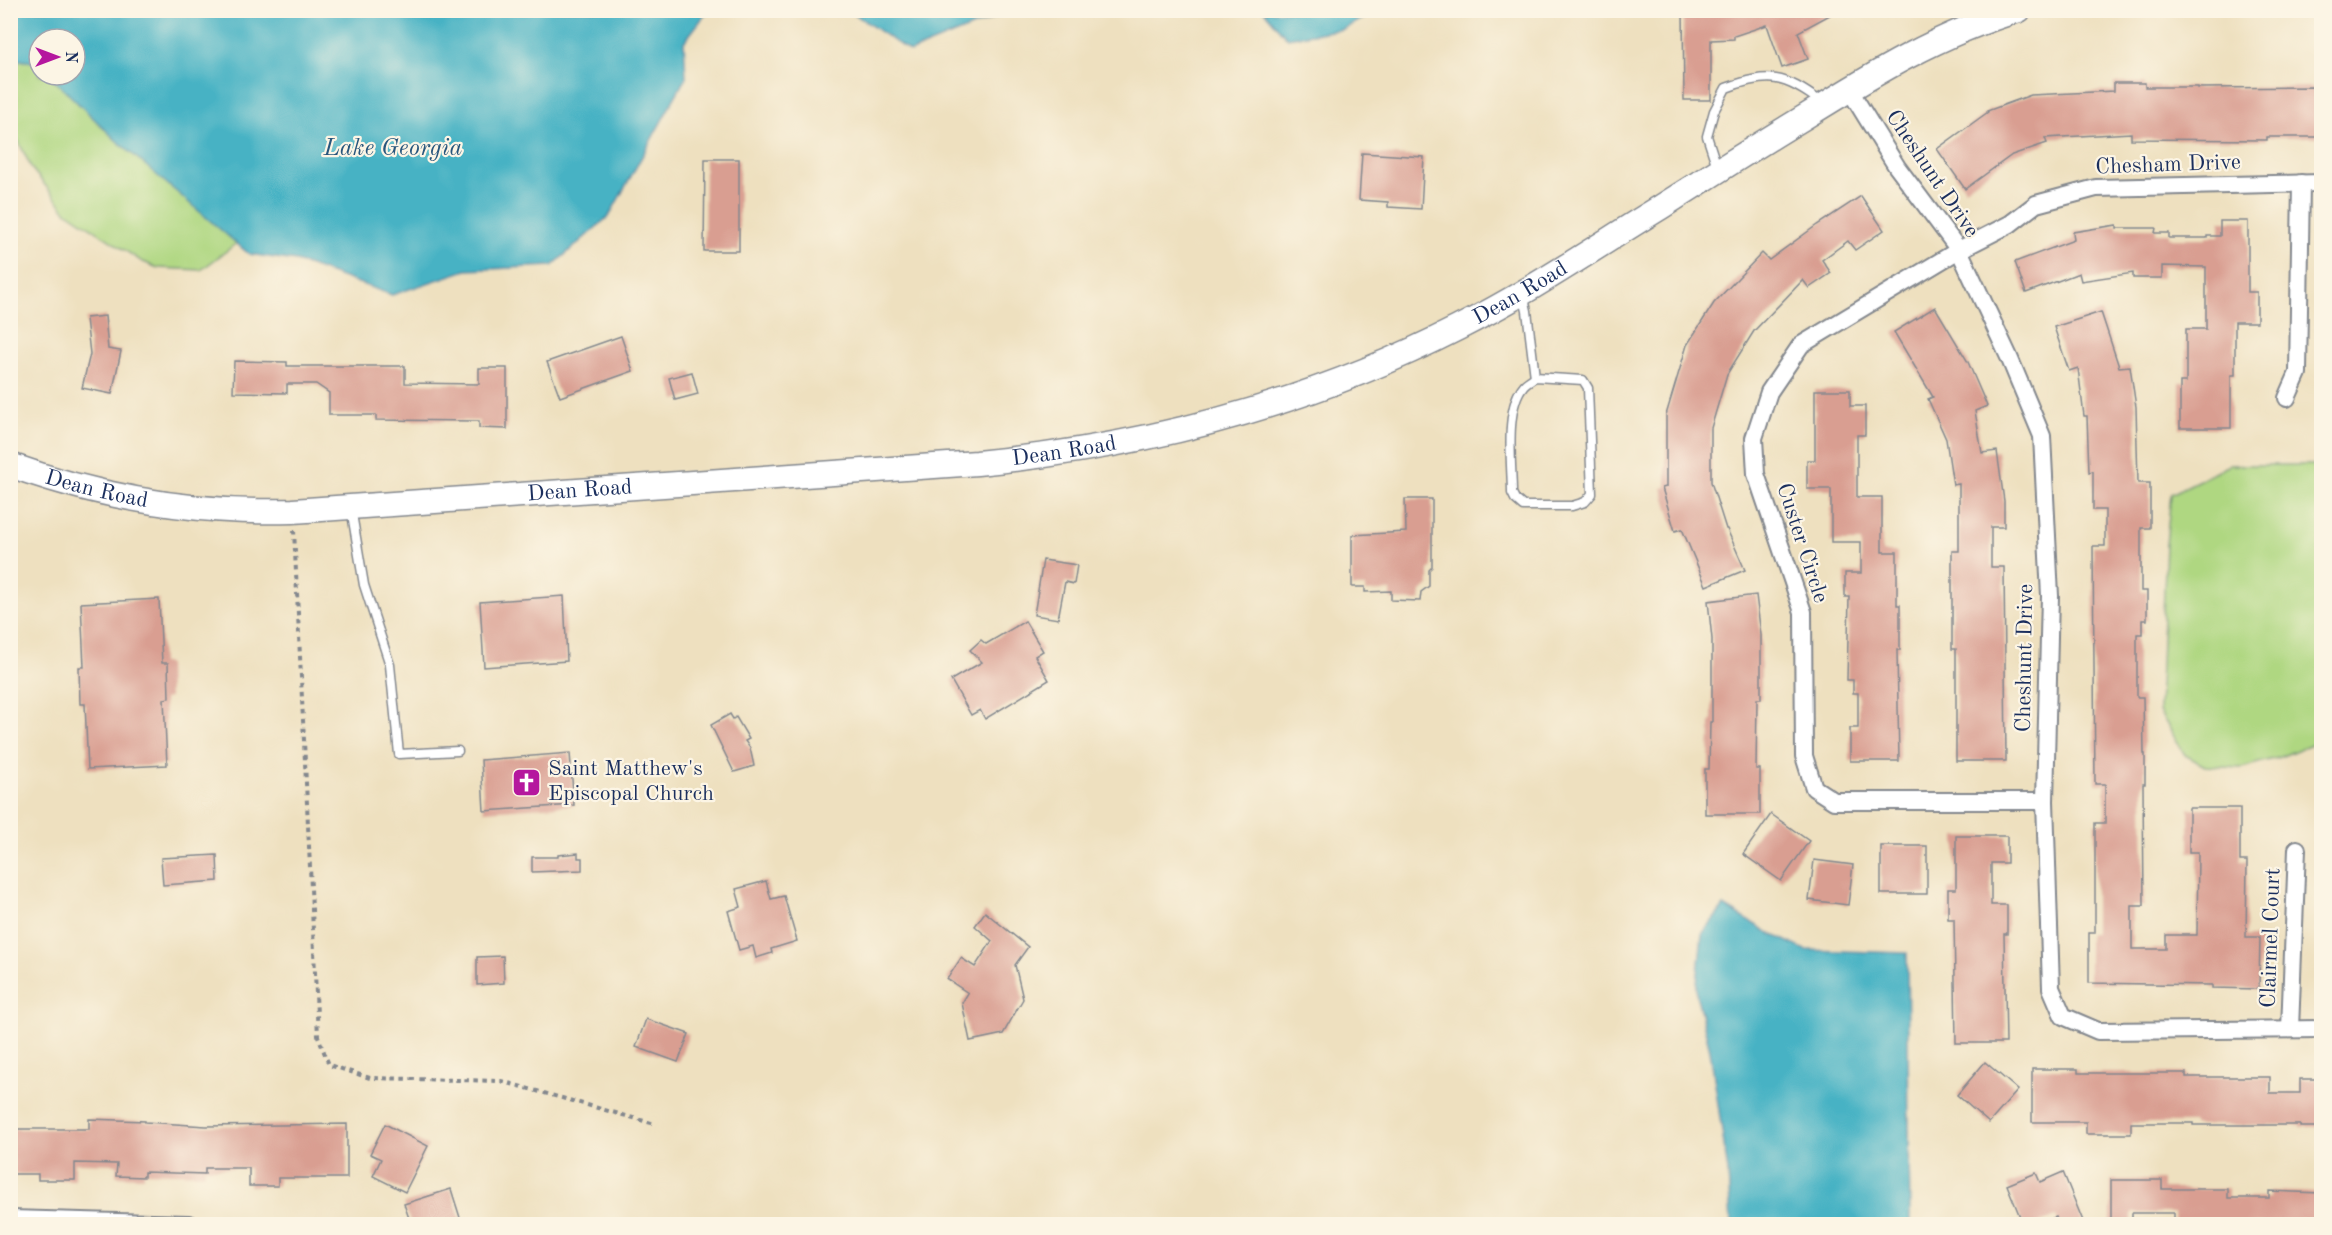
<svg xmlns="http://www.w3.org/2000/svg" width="2332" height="1235" viewBox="0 0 2332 1235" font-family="'Old Standard TT',serif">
	<rect width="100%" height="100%" fill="#fcf5e5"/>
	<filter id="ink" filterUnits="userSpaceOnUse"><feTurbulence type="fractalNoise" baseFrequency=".0167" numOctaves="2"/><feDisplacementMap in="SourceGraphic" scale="12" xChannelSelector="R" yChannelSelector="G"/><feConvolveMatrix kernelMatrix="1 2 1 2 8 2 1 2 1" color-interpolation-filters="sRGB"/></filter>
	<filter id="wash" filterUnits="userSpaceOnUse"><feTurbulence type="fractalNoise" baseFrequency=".008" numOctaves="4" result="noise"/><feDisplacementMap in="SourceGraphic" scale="24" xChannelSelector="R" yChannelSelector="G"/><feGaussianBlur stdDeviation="1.35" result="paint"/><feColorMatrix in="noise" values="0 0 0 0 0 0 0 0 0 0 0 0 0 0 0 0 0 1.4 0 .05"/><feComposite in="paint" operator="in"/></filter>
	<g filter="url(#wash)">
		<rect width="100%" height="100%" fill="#eee0bf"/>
		<!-- green -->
		<g fill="#afd781" stroke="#658370" stroke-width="1.5">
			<polygon points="10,59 35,62 39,65 39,75 49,75 116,140 237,243 201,270 158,268 141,261 66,211 32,169 12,128"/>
			<polygon points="2230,465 2322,465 2321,740 2280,757 2241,768 2205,766 2185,755 2159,711 2166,545 2171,494"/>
		</g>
		<!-- water -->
		<g fill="#46b2c4" stroke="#307091" stroke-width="1.5">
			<polygon points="11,10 708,10 708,11 684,42 686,77 609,216 552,266 466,270 392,295 296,261 249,254 116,140 49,75 75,75 75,39 39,39 39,65 35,62 11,59"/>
			<polygon points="850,11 1011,11 910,52"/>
			<polygon points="1264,11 1378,11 1343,29 1287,38"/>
			<polygon points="1724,906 1771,934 1805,950 1907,953 1910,1224 1731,1224 1728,1172 1710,1050 1696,993 1702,934"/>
		</g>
		<g id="blocks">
			<!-- building -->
			<g fill="#d99e91">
				<polygon points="1683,10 1839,10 1798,32 1808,59 1782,68 1767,25 1734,36 1734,39 1711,40 1711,100 1684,100"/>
				<polygon points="2114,83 2145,83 2145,87 2198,87 2198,88 2322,87 2322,137 2267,137 2267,140 2131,139 2131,133 2045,138 2047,143 2012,155 1965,189 1937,149 1988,112 1987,111 2031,95 2114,91"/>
				<polygon points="1362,153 1424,157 1421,209 1388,207 1388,202 1359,200"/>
				<polygon points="705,159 739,159 739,251 704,251"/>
				<polygon points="1861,196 1884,230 1855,250 1848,241 1822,260 1831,273 1809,288 1803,280 1754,331 1727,374 1711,428 1711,482 1726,529 1727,529 1745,570 1706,586 1682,529 1675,531 1662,488 1666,487 1666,415 1687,345 1714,303 1762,253 1769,260 1817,225"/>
				<polygon points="2220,221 2248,221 2248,292 2257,292 2257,322 2235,322 2235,375 2231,375 2231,428 2180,428 2180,382 2186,382 2186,329 2206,329 2206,267 2162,266 2162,278 2133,278 2133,273 2081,281 2079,273 2026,293 2015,262 2074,240 2073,232 2117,225 2117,228 2156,228 2155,233 2169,233 2169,238 2207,238 2207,236 2220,236"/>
				<polygon points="1935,307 1968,362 1987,406 1975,411 1982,453 1997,451 2004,501 2004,527 1991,527 1991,567 2004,567 2006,761 1956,761 1956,649 1952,649 1952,551 1959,551 1959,484 1953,485 1946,439 1928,399 1933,397 1894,332"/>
				<polygon points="2101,312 2119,367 2130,366 2136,407 2138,483 2150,483 2150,528 2141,528 2141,591 2147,591 2147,620 2142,620 2142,634 2137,634 2137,697 2143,697 2144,754 2145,754 2145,784 2143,784 2144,906 2132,906 2132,949 2166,949 2166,935 2197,935 2198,852 2189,852 2189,808 2240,808 2240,861 2247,861 2246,937 2260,937 2259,989 2212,988 2212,985 2089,983 2089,933 2095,933 2095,823 2105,823 2105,784 2095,784 2093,546 2105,546 2105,510 2093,510 2093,471 2089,472 2087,416 2084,416 2078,368 2069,371 2054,327"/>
				<polygon points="105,316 108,349 121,351 112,394 82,388 90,354 86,318"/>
				<polygon points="621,336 633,371 560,397 547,362"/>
				<polygon points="234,361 287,362 287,366 405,366 405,383 479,384 479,368 507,368 507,429 479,428 479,421 376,420 376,415 329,415 329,393 316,384 287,384 287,393 233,392"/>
				<polygon points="692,372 698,394 675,400 669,378"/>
				<polygon points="1815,390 1850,390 1850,406 1865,406 1865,435 1857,435 1857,497 1882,497 1882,552 1897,552 1897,605 1900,605 1900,650 1897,650 1899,761 1850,761 1850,728 1858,728 1858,693 1853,693 1853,680 1847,680 1849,597 1845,597 1845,573 1861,573 1861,542 1831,542 1831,489 1807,489 1807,460 1815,460"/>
				<polygon points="1405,499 1432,499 1432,567 1429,570 1429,586 1421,592 1420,601 1391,600 1391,591 1365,592 1365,587 1352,587 1352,535 1406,532"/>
				<polygon points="1043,560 1077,565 1074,584 1065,582 1058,619 1034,615"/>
				<polygon points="1756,595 1761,635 1761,699 1757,699 1756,769 1760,769 1760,814 1705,814 1705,769 1709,769 1710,722 1712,722 1712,639 1708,601"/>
				<polygon points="564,596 567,661 484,667 480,602"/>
				<polygon points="159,599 162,663 168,663 169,698 164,699 167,765 88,769 85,704 80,704 79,667 84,667 81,603"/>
				<polygon points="1025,621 1043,651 1035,656 1049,680 985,719 980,710 971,715 951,680 982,662 970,650 981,640 986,644"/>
				<polygon points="730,714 733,719 736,717 749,739 745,741 750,748 754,766 734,772 711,725"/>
				<polygon points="570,753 574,805 484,811 481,760"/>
				<polygon points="1771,814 1809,841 1781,881 1743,854"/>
				<polygon points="1956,836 2007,836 2007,863 1991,863 1991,905 2007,905 2007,934 2004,934 2006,1043 1956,1043 1954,919 1948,919 1948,889 1956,889"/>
				<rect x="1881" y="846" width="46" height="48"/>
				<polygon points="578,853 578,858 582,858 582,870 532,872 532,857 558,857 558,855"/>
				<polygon points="217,855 218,881 163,885 161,858"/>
				<polygon points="1814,860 1853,865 1848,905 1809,900"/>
				<polygon points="766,881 771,899 784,896 797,941 771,949 772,953 756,958 753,946 739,950 728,911 741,907 736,889"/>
				<polygon points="985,912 1028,947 1015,965 1023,999 1003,1034 970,1041 962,1003 968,993 947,979 961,958 975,967 992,941 975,926"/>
				<polygon points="503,956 504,983 477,985 477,957"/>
				<polygon points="646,1019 689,1034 678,1062 636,1047"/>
				<polygon points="1985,1062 2018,1090 1989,1123 1957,1095"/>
				<polygon points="2032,1069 2078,1069 2078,1073 2186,1073 2186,1077 2270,1077 2270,1093 2300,1093 2300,1079 2322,1079 2322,1127 2300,1127 2300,1125 2193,1125 2193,1123 2131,1123 2131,1134 2086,1134 2086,1122 2032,1122"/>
				<polygon points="89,1119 145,1121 145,1122 206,1126 347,1124 347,1178 278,1178 278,1186 249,1186 249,1168 205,1168 205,1174 144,1172 144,1177 116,1176 117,1164 75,1163 75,1180 38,1180 38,1174 10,1174 10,1129 89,1129"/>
				<polygon points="385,1124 428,1146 405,1192 373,1176 381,1159 370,1154"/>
				<polygon points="2063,1172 2083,1221 2074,1224 2059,1224 2056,1217 2038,1224 2023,1224 2007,1185 2036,1173 2040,1182"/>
				<polygon points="2111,1180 2162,1180 2162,1189 2228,1189 2228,1198 2269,1198 2269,1191 2322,1193 2322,1224 2174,1224 2174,1213 2132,1213 2132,1224 2111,1224"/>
				<polygon points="451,1189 462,1224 411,1224 404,1204"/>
			</g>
		</g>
	</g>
	<g filter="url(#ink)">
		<use href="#blocks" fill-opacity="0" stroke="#84888e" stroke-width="1.5"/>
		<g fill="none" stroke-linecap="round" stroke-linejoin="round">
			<defs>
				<g id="service">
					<path d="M1718,170L1707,136L1714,111L1726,88C1769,72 1784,75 1821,102"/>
					<polyline points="1523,294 1527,311 1535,377"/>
					<path d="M1535,377L1583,380L1588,388L1592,494L1585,502L1572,506H1523L1515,499L1512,493C1512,464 1504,408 1524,385C1527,382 1532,379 1535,377Z"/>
					<polyline points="351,508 364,585 390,665 399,754 458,751"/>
				</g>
				<g id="minor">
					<polyline points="1849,89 1897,167 1959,250 2009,357 2042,436 2050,596 2045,801 2051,988 2063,1016 2098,1031 2322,1029"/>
					<polyline points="2287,398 2298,373 2301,183"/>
					<polyline points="2045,801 1834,801 1814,788 1804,756 1803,612 1756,474 1754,438 1769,392 1801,345 1959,250 2010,224 2036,204 2096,188 2322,183"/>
					<polyline points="2290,1029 2297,849"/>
					<polyline points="10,1219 189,1224"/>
				</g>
				<g id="secondary">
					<path id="s1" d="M10,465C102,498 196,514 293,511L977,463C1144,447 1307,405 1458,328C1528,293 1594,248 1661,207C1708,177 1755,147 1803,118C1872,75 1940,33 2019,10"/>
				</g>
			</defs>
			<!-- service casing -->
			<use href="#service" stroke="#84888e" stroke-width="11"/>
			<!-- minor casing -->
			<use href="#minor" stroke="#84888e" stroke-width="20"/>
			<!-- secondary casing -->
			<use href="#secondary" stroke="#84888e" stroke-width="27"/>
			<!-- path -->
			<polyline stroke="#84888e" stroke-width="4" stroke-dasharray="4.5 4.5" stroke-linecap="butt" points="294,530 318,1036 329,1065 370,1078 501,1081 655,1124"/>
			<!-- service -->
			<use href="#service" stroke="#fff" stroke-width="8"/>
			<!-- minor -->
			<use href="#minor" stroke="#fff" stroke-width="16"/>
			<!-- secondary -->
			<use href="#secondary" stroke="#fff" stroke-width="24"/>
		</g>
	</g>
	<!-- icons -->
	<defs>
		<symbol id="church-square" viewBox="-11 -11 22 22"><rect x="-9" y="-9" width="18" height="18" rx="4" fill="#b5179e" stroke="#fcf5e5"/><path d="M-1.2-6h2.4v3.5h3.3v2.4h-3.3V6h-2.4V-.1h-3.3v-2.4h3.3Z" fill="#fff"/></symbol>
	</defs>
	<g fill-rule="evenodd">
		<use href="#church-square" x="510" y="766" width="33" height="33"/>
	</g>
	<g text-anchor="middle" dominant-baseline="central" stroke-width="4.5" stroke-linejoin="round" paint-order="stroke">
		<!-- street labels -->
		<g font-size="22" fill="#1b2f5e" stroke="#fcf5e5">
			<text transform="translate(2168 165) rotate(-2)">Chesham Drive</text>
			<text transform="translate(1932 174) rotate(56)">Cheshunt Drive</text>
			<text stroke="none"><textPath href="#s1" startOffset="1548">Dean Road</textPath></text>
			<text stroke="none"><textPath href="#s1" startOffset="1062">Dean Road</textPath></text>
			<text stroke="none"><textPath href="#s1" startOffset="90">Dean Road</textPath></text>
			<text stroke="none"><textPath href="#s1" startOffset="576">Dean Road</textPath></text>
			<text transform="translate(1802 543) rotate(72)">Custer Circle</text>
			<text transform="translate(2025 658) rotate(-89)">Cheshunt Drive</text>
			<text transform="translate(2271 938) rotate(-88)">Clairmel Court</text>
		</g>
		<!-- poi labels -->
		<g font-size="22" fill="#1b2f5e" stroke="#fcf5e5" text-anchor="start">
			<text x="548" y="769">Saint Matthew's<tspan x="548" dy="25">Episcopal Church</tspan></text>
		</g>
		<!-- water labels -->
		<g font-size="24" font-style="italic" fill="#28567d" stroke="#fcf5e5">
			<text x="393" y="149">Lake Georgia</text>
		</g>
	</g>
	<!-- margin -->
	<rect width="2332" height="1235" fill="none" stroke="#fcf5e5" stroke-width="36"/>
	<!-- north arrow -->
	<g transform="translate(57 57) rotate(90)"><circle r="28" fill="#fcf5e5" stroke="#a2a6af" stroke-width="1.5"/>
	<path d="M0-4.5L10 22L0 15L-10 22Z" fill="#b5179e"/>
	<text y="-9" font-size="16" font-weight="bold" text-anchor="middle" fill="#1b2f5e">N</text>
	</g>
</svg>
